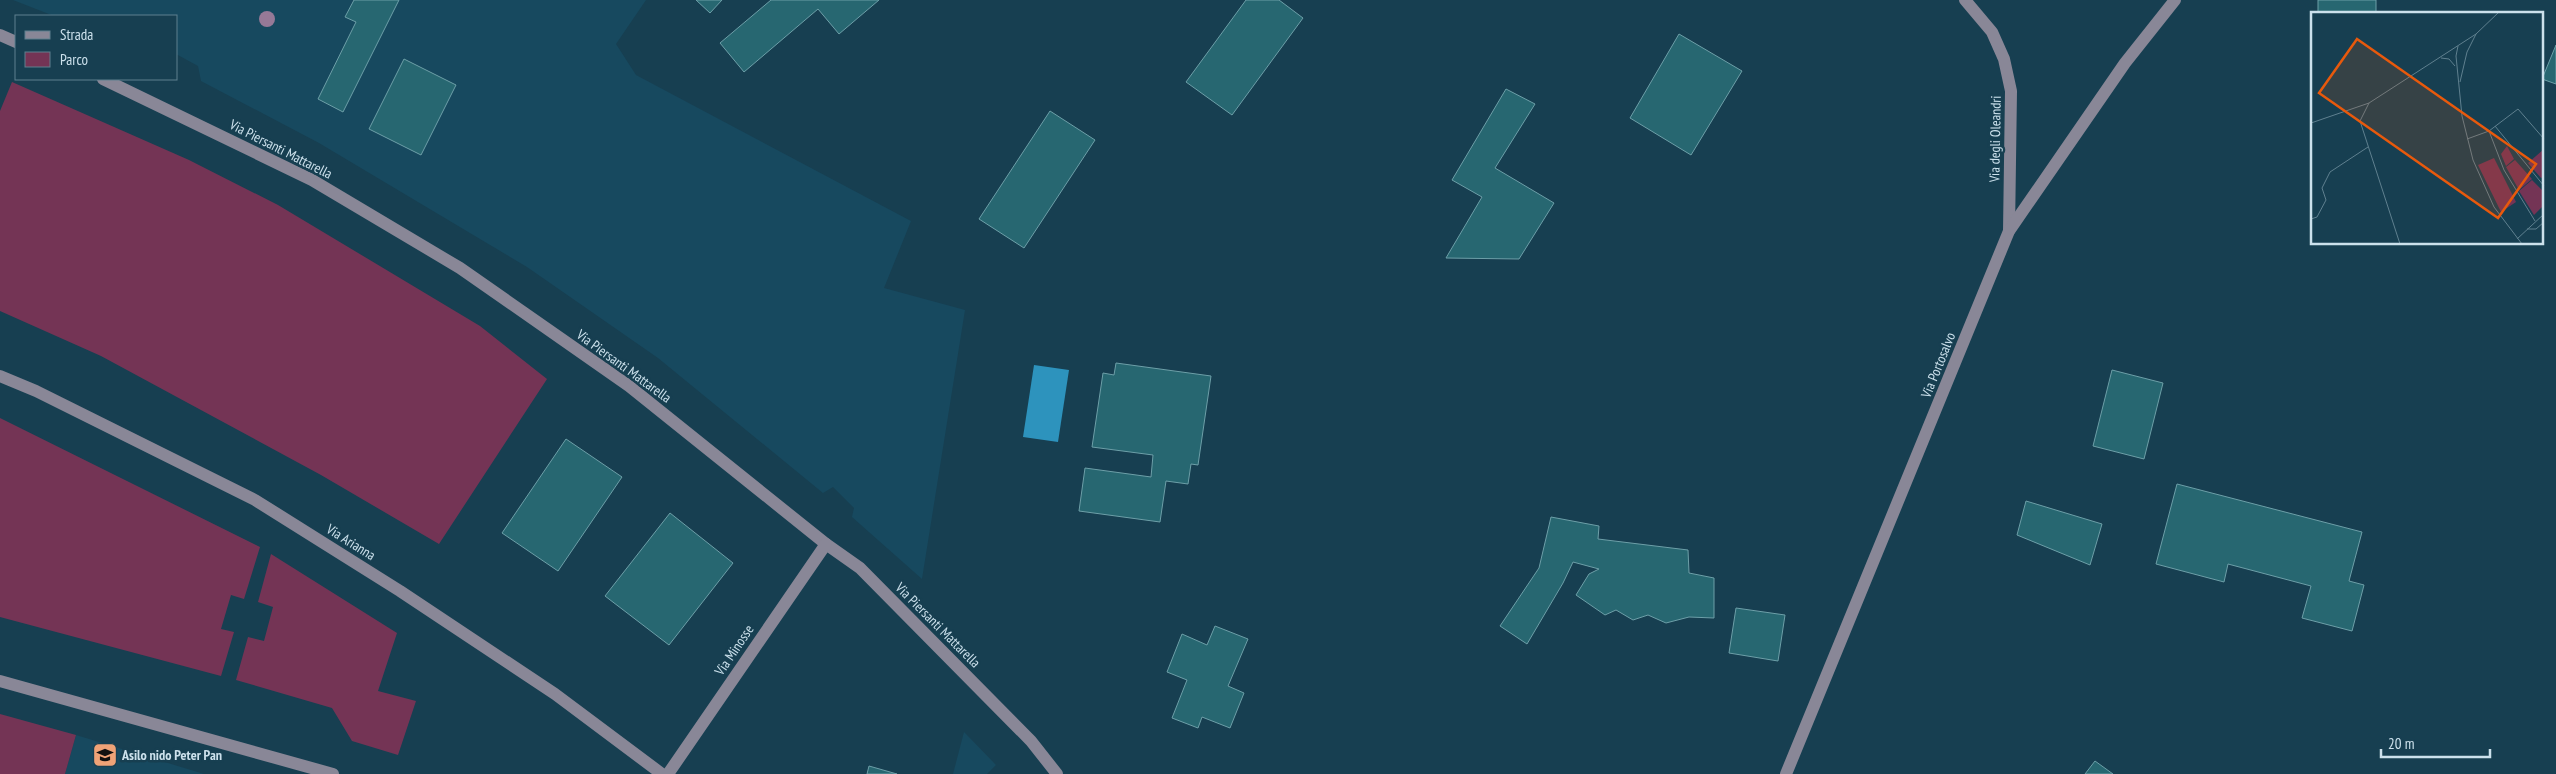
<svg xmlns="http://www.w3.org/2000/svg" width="2556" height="774" viewBox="0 0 2556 774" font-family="'PT Sans Narrow',sans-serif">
	<rect width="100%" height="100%" fill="#173f51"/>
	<!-- built -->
	<g fill="#17495f">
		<polygon points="13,0 646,0 616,44 636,75 911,221 884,288 965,310 922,579 852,517 854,508 833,487 823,493 658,358 527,267 319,143 201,81 198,66 176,54 176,16 54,16"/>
		<polygon points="964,732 996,765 987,774 953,774"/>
		<polygon points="76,735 204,774 65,774"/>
	</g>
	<!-- green -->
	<g fill="#743455">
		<polygon points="12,82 189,160 278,205 480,326 547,379 439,544 321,475 101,356 0,311 0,111"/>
		<polygon points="0,418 260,547 244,599 231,595 221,629 234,632 221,676 0,617"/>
		<polygon points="271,554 397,633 378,691 416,701 398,755 352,741 332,708 236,680 248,637 264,641 273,607 258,602"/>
		<polygon points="0,714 76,735 65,774 0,774"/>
	</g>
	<!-- water -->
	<polygon fill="#2d93bd" points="1034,365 1069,370 1058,442 1023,437"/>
	<!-- building -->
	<g fill="#276771" stroke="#6d9fa8">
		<polygon points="354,0 399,0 343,112 318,99 356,22 345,17"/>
		<polygon points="696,0 722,0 710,13"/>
		<polygon points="771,0 879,0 839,34 818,9 744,72 720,43"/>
		<polygon points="1246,0 1279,0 1303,18 1232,115 1186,82"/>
		<rect x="2318" y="0" width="58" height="14"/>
		<polygon points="1679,34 1742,71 1691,155 1630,118"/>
		<polygon points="2556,45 2556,84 2542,79"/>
		<polygon points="404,59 456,85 421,155 369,129"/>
		<polygon points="1506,89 1535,104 1495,168 1554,203 1519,259 1446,258 1482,197 1452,180"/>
		<polygon points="1050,111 1095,140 1024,248 979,219"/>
		<polygon points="1116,363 1211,376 1198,465 1191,464 1188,484 1166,481 1160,522 1079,511 1085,468 1151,477 1153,455 1092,447 1103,373 1114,375"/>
		<polygon points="2112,370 2163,383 2144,459 2093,446"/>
		<polygon points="566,439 622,477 558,571 502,533"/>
		<polygon points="2177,484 2362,532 2349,581 2364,585 2352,631 2302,618 2311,586 2228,564 2224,582 2156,564"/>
		<polygon points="2026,501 2102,524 2090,565 2017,535"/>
		<polygon points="670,513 733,563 669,645 605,596"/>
		<polygon points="1551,517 1599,526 1598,539 1688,550 1689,573 1714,578 1714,618 1689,617 1666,623 1648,615 1633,620 1616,610 1605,615 1576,595 1589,574 1599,569 1573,562 1563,583 1527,644 1500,626 1539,568"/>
		<polygon points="1736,608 1785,615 1778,661 1729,653"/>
		<polygon points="1215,626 1248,639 1228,686 1244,693 1230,728 1202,717 1198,728 1172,718 1187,680 1167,672 1182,634 1207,645"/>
		<polygon points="2095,761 2113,774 2085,774"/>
		<polygon points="869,766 897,774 867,774"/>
	</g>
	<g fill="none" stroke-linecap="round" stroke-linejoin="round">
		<!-- minor -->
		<g stroke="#898797" stroke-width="12">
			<polyline points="1965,0 1992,32 2004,59 2011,91 2009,231"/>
			<polyline points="0,35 16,42"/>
			<polyline points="103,79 312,180 460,268 629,386 826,544 860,568 1031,741 1057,774"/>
			<polyline points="0,376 36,391 255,500 400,591 555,694 662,774"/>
			<polyline points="0,681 333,774"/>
			<polyline points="668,774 826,544"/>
			<polyline points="1786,774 2009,231 2125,63 2175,0"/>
		</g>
	</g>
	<!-- trees -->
	<circle fill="#967997" cx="267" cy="19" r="8"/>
	<!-- icons -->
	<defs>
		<symbol id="school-square" viewBox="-11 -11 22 22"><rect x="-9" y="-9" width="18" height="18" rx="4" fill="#efa377" stroke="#173f51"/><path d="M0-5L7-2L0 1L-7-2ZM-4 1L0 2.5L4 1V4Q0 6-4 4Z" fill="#111"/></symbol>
	</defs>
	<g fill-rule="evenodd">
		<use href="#school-square" x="91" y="741" width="28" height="28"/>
	</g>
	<g text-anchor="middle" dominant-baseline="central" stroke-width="5" stroke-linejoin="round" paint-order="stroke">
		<!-- street labels -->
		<g font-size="14" fill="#cce1ec" stroke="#173f51">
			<text transform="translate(1995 139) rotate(-89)">Via degli Oleandri</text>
			<text transform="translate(281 149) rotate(27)">Via Piersanti Mattarella</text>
			<text transform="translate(1938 365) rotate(-68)">Via Portosalvo</text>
			<text transform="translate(624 366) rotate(36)">Via Piersanti Mattarella</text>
			<text transform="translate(351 542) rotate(32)">Via Arianna</text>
			<text transform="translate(938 625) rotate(45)">Via Piersanti Mattarella</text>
			<text transform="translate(734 650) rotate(-56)">Via Minosse</text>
		</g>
		<!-- poi labels -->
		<g font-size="14" font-weight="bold" fill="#cce1ec" stroke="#173f51" text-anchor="start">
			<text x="122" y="755">Asilo nido Peter Pan</text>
		</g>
	</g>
	<!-- overview -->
	<g transform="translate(2311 12)">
		<rect width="232" height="232" fill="#173f51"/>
		<path d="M196,134L203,147L195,154L190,142ZM232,138V165L230,166L217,151ZM183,146L205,190L190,200L167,153ZM204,148L221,167L208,178L195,155ZM221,168L232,179V194L223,203L208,179Z" fill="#743455"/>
		<path fill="none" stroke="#5f808f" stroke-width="1" d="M147,34L145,44L151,104L162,148L183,195L211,232M130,46L138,47L144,54M149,70L156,40L165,22M58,91L49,109L89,232M0,111L58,91L165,22L188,0M184,114L233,174M178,119L193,158L224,209M156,127L178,119L207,97L233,127M0,207L6,205L15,188L11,176L19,160L57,135M216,217H225L233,210M206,227L233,202"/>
		<path fill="#e8590c" fill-opacity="0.15" stroke="#e8590c" stroke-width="2.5" d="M46,27L225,152L187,206L8,81Z"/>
		<rect width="232" height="232" fill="none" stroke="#cce1ec" stroke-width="2.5"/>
	</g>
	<!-- legend -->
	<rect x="15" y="15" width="162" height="65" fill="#173f51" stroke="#5f808f"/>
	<rect x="25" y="31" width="25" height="8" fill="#898797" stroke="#5f808f"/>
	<text x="60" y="40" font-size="15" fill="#cce1ec">Strada</text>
	<rect x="25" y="52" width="25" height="15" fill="#743455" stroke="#5f808f"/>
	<text x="60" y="65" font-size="15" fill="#cce1ec">Parco</text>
	<!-- scale -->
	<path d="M2381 749v8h109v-8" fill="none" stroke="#cce1ec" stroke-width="2.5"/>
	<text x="2388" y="749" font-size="15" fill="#cce1ec" stroke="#173f51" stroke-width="4" paint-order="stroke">20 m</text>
</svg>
